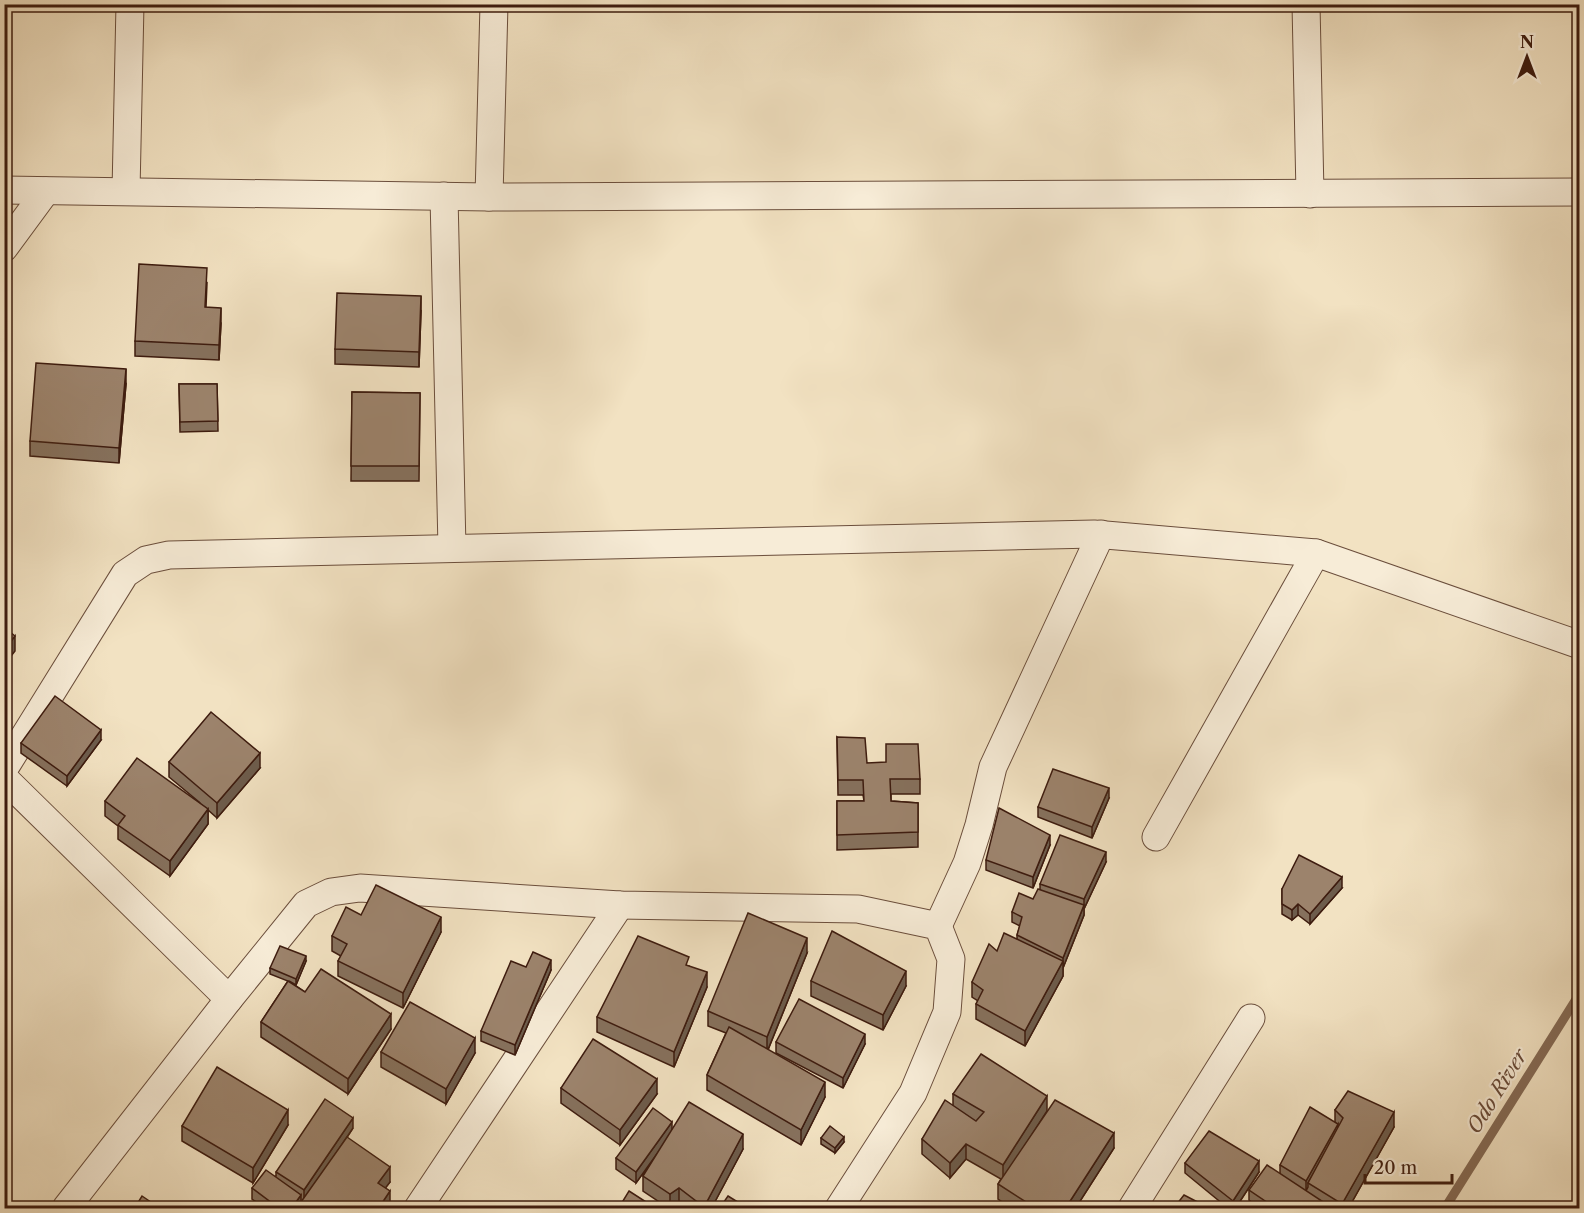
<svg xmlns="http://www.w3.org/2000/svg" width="1584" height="1213" viewBox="0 0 1584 1213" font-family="'Libre Caslon Text',serif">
	<rect width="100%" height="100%" fill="#f2e2c2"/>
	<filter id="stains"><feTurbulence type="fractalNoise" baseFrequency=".00333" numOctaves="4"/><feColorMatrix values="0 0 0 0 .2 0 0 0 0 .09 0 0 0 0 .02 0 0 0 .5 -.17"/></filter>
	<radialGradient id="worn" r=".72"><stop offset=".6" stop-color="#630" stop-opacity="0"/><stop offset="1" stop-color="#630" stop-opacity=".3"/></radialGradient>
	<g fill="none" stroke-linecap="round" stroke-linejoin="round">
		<!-- stream -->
		<polyline stroke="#856b56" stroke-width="9" points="1445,1208 1580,993"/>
		<defs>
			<g id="street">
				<polyline points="1306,4 1310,194"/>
				<polyline points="4,190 489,197 1580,192"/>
				<polyline points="126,191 130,4"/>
				<polyline points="444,196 452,548"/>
				<polyline points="489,197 494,4"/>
				<polyline points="4,248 46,191"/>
				<polyline points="4,769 125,574 146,560 169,555 1094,534 1316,553 1580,645"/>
				<polyline points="4,778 229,999"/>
				<polyline points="1156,837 1316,553"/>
				<polyline points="938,926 967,863 979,825 993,767 1101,534"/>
				<polyline points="66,1208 229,999 306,904 331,892 360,888 620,905 858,909 938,926 951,959 947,1012 913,1093 839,1208"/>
				<polyline points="418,1208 620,905"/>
				<polyline points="1132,1208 1251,1018"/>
			</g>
		</defs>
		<!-- street casing -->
		<use href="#street" stroke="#6b4e3c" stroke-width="29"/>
		<!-- street -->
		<use href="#street" stroke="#f7ecd7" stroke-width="27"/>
	</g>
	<!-- wall -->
	<g fill="#86715d" stroke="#3e1c0f" stroke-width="1.5">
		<polygon points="207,283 206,307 221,323 219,360 135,356 135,341"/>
		<polygon points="421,311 419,367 335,364 335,349"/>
		<polygon points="126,384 119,463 30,456 30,441"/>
		<polygon points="179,384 217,384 218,431 180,432"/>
		<polygon points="352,392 420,393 419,481 351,481"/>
		<polygon points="837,737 867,763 920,779 920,794 891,794 891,801 918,803 918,847 837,850 837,801 864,801 863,795 838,795"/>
		<polygon points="101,740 67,786 21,753 21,743"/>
		<polygon points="169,762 260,768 217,818 208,810 208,824 170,876 118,839 118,826 105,816 105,801 199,802 169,777"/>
		<polygon points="1109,798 1092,838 1038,817 1038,807"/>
		<polygon points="1050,845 1033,888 986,870 986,860"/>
		<polygon points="1106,862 1084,909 1084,915 1063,968 1063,976 1025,1046 976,1019 976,1004 978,1001 972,997 972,982 997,951 1017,939 1017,935 1020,926 1012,922 1012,912 1033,899 1040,889 1040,884"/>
		<polygon points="1342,888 1310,924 1298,915 1292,920 1282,914 1282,889"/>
		<polygon points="361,915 441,932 403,1008 338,976 338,961 341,956 332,951 332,936"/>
		<polygon points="807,953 768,1050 825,1097 801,1145 707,1090 707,1075 726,1033 708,1026 708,1011"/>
		<polygon points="306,961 296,985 289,981 305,992 391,1029 348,1094 261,1037 261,1022 288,981 270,974 270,968"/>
		<polygon points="689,966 707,987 674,1067 597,1032 597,1017"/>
		<polygon points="526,967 551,970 515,1055 481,1041 481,1031"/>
		<polygon points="811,981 906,986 883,1030 811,996"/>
		<polygon points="776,1042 865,1044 843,1088 776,1053"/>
		<polygon points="381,1052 475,1053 446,1104 381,1067"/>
		<polygon points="561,1088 657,1094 620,1145 561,1103"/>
		<polygon points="953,1094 1047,1111 1114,1148 1075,1209 1013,1209 998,1199 998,1184 1001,1179 966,1159 950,1178 922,1154 922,1139 953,1105"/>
		<polygon points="1335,1110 1394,1127 1348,1209 1262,1209 1249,1200 1249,1190 1280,1174 1280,1165 1335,1122"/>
		<polygon points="288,1125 253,1183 182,1141 182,1126"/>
		<polygon points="353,1128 346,1139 390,1182 385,1188 390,1206 389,1209 266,1209 252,1199 252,1188 276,1176 276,1172"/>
		<polygon points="672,1130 743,1149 711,1209 686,1209 679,1203 670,1209 643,1191 643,1176 659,1151 636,1183 616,1169 616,1158"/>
		<polygon points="821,1138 844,1142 835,1153 821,1144"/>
		<polygon points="1185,1163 1259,1172 1235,1209 1229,1209 1185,1173"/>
	</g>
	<!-- shaded-wall -->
	<g fill="#6d5c4c" stroke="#3e1c0f" stroke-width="1.5">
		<polygon points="421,296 421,311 419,367 419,352"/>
		<polygon points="221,308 221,323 219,360 219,345"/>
		<polygon points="126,369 126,384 119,463 119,448"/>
		<polygon points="15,636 15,651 4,665 4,650"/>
		<polygon points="101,730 101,740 67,786 67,776"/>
		<polygon points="260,753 260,768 217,818 217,803"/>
		<polygon points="1109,788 1109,798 1092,838 1092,827"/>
		<polygon points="208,809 208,824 170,876 170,861"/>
		<polygon points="1050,835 1050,845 1033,888 1033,877"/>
		<polygon points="1106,852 1106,862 1084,909 1084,915 1063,968 1063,958 1084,905 1084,899"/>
		<polygon points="1342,877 1342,888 1310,924 1310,914"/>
		<polygon points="1298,904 1298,915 1292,920 1292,910"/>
		<polygon points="441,917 441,932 403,1008 403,993"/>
		<polygon points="807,938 807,953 767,1052 767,1037"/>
		<polygon points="306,956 306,961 296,985 296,979"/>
		<polygon points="551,960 551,970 515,1055 515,1045"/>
		<polygon points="1063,961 1063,976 1025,1046 1025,1031"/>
		<polygon points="906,971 906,986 883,1030 883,1015"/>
		<polygon points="707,972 707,987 674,1067 674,1052"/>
		<polygon points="391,1014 391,1029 348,1094 348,1079"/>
		<polygon points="865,1034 865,1044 843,1088 843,1078"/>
		<polygon points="475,1038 475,1053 446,1104 446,1089"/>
		<polygon points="657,1079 657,1094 620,1145 620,1130"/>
		<polygon points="825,1082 825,1097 801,1145 801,1130"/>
		<polygon points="1047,1096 1047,1111 1003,1180 1003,1165"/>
		<polygon points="288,1110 288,1125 253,1183 253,1168"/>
		<polygon points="1394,1112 1394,1127 1348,1209 1342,1209 1342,1204"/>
		<polygon points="353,1118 353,1128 304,1201 304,1190"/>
		<polygon points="672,1122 672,1133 636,1183 636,1172"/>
		<polygon points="1338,1124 1338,1134 1308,1183 1308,1187 1306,1191 1306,1181"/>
		<polygon points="1114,1133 1114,1148 1075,1209 1065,1209"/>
		<polygon points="743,1134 743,1149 711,1209 704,1209 704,1207"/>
		<polygon points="844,1137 844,1142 835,1153 835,1148"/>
		<polygon points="966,1144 966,1159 950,1178 950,1163"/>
		<polygon points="1259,1161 1259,1172 1235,1209 1233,1209 1233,1201"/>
		<polygon points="390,1167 390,1182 378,1198 378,1183"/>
		<polygon points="679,1188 679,1203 670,1209 670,1194"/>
		<polygon points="390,1191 390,1206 389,1209 378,1209"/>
		<polygon points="301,1195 301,1205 298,1209 291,1209"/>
	</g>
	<!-- building -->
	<g fill="#9c836c" stroke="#3e1c0f" stroke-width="1.5">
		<polygon points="139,264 207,268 205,307 221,308 219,345 135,341"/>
		<polygon points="337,293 421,296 419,352 335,349"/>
		<polygon points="36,363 126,369 119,448 30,441"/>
		<polygon points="179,384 217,384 218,421 180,422"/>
		<polygon points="352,392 420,393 419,466 351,466"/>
		<polygon points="4,627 15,636 4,650"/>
		<polygon points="55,696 101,730 67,776 21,743"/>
		<polygon points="211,712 260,753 217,803 169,762"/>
		<polygon points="837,737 865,738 867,763 886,762 886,744 918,744 920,779 890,779 891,801 918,803 918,832 837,835 837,801 864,801 863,780 838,780"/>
		<polygon points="137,758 208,809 170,861 118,825 125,816 105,801"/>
		<polygon points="1053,769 1109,788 1092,827 1038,807"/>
		<polygon points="999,808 1050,835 1033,877 986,860"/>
		<polygon points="1060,835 1106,852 1084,899 1040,884"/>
		<polygon points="1299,855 1342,877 1310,914 1298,904 1292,910 1282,904 1282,889"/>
		<polygon points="376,885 441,917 403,993 338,961 347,944 332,936 346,907 361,915"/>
		<polygon points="1038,889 1084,905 1063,958 1017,935 1022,917 1012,912 1019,893 1033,899"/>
		<polygon points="748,913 807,938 767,1037 708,1011"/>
		<polygon points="832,931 906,971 883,1015 811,981"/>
		<polygon points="1004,933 1063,961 1025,1031 976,1004 983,990 972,982 989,944 997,951"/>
		<polygon points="638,936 689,957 686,965 707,972 674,1052 597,1017"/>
		<polygon points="280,946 306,956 296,979 270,968"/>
		<polygon points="533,952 551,960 515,1045 481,1031 511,961 526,967"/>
		<polygon points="321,969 391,1014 348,1079 261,1022 288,981 305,992"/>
		<polygon points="799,999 865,1034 843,1078 776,1042"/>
		<polygon points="410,1002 475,1038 446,1089 381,1052"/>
		<polygon points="729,1027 825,1082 801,1130 707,1075"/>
		<polygon points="593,1039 657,1079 620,1130 561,1088"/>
		<polygon points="981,1054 1047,1096 1003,1165 966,1144 950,1163 922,1139 945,1100 976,1121 984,1112 953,1094"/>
		<polygon points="217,1067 288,1110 253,1168 182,1126"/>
		<polygon points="1348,1091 1394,1112 1342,1204 1308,1183 1343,1118 1335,1110"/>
		<polygon points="325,1099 353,1118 304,1190 276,1172"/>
		<polygon points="1055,1100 1114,1133 1065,1209 1037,1209 998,1184"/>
		<polygon points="689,1102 743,1134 704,1207 679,1188 670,1194 643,1176"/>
		<polygon points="1310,1107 1338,1124 1306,1181 1280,1165"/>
		<polygon points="653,1108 672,1122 636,1172 616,1158"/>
		<polygon points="830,1126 844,1137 835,1148 821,1138"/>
		<polygon points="1209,1131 1259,1161 1233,1201 1185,1163"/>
		<polygon points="347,1137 390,1167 378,1183 390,1191 378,1209 296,1209"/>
		<polygon points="1267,1165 1334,1209 1277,1209 1249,1190"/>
		<polygon points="266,1170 301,1195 291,1209 280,1209 252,1188"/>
		<polygon points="629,1191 657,1209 618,1209"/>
		<polygon points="1184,1195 1211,1209 1173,1209"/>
		<polygon points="142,1196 161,1209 134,1209"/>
		<polygon points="728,1196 749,1209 719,1209"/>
	</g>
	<g text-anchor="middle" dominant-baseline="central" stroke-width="4.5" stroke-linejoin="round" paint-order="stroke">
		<!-- water labels -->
		<g font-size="20" font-style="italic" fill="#684a38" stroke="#f7ecd7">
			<text transform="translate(1497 1091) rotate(-58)">Odo River</text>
		</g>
	</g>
	<!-- margin -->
	<rect width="1584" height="1213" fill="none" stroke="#f2e2c2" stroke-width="24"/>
	<rect x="6" y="6" width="1572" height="1201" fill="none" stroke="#3e1c0f" stroke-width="3"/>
	<rect x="12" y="12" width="1560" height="1189" fill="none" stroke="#3e1c0f" stroke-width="1.5"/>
	<!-- north arrow -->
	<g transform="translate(1527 57)" stroke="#f7ecd7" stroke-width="4.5" paint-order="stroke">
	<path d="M0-4.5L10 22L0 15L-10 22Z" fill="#3e1c0f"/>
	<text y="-9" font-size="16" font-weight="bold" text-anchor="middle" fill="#3e1c0f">N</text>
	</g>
	<!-- scale -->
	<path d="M1365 1174v9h87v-9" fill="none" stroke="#3e1c0f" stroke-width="3"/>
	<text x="1374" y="1174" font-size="18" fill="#3e1c0f" stroke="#f7ecd7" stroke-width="4.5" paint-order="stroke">20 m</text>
	<rect width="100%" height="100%" filter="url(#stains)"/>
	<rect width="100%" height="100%" fill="url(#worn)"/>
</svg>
